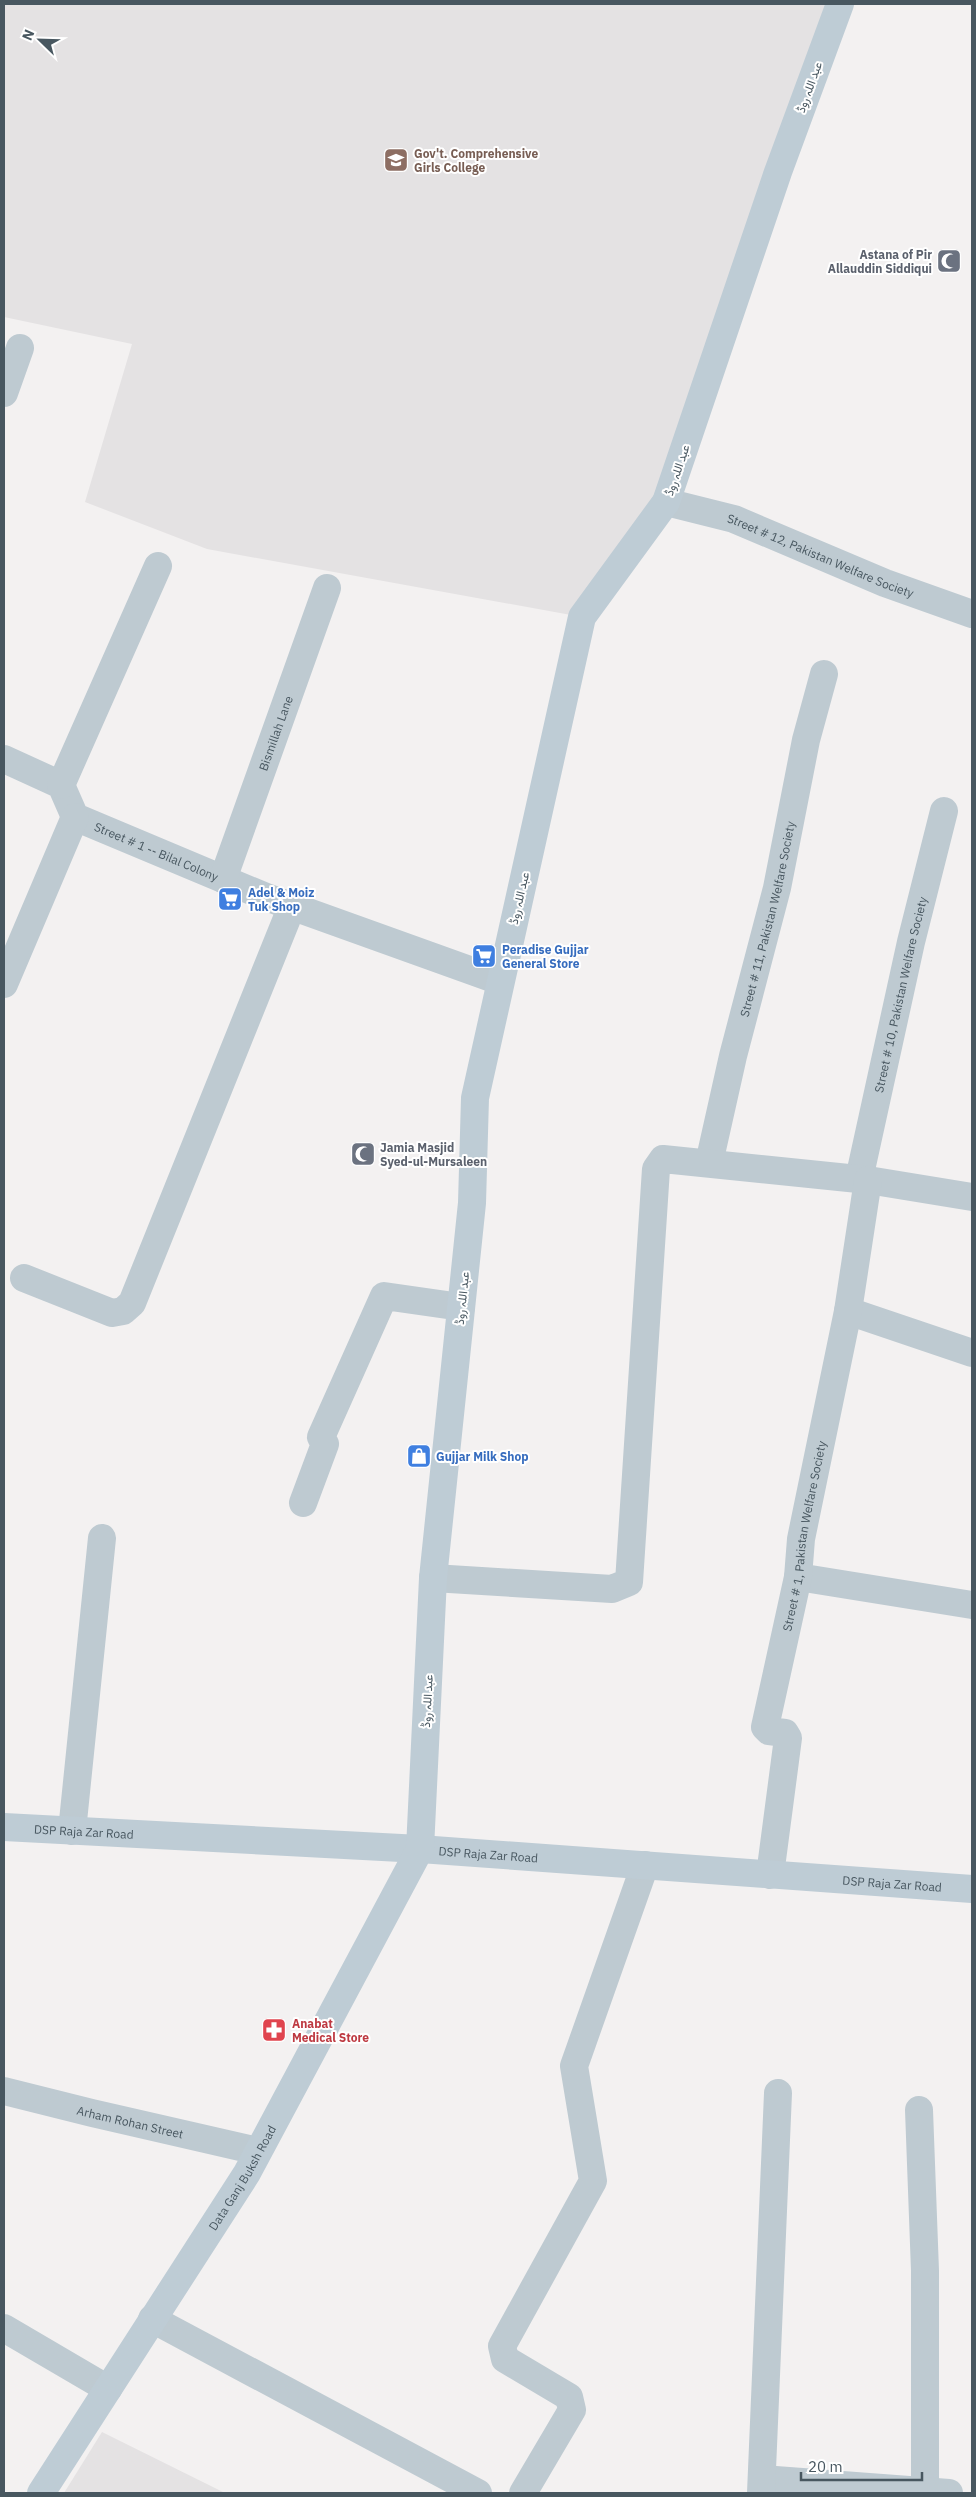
<svg xmlns="http://www.w3.org/2000/svg" width="976" height="2497" viewBox="0 0 976 2497" font-family="'IBM Plex Sans',Vazirmatn,sans-serif">
	<rect width="100%" height="100%" fill="#f3f1f1"/>
	<!-- education -->
	<g fill="#e4e2e3">
		<polygon points="4,4 845,4 666,502 582,617 207,549 85,502 132,344 4,317"/>
		<polygon points="102,2432 225,2493 64,2493"/>
	</g>
	<g fill="none" stroke-linecap="round" stroke-linejoin="round">
		<!-- street -->
		<g stroke="#becad1" stroke-width="28">
			<polyline points="4,393 20,348"/>
			<path id="s1" d="M666,502L734,519L885,583L972,614"/>
			<path id="s2" d="M4,759L61,785L75,817L266,897L500,981"/>
			<polyline points="61,785 158,566"/>
			<path id="s3" d="M223,879L327,588"/>
			<polyline points="4,984 75,817"/>
			<path id="s4" d="M709,1163L733,1056L777,888L806,740L824,674"/>
			<path id="s5" d="M859,1179L911,942L944,811"/>
			<polyline points="24,1278 112,1313 123,1311 132,1303 292,906"/>
			<polyline points="848,1311 972,1353"/>
			<polyline points="303,1503 325,1444 321,1437 384,1296 461,1307"/>
			<polyline points="798,1577 972,1605"/>
			<polyline points="433,1578 612,1589 629,1582 656,1169 663,1159 868,1180 972,1197"/>
			<polyline points="72,1831 102,1538"/>
			<path id="s6" d="M770,1875L788,1738L785,1733L769,1731L765,1727L798,1577L801,1539L848,1311L868,1180"/>
			<path id="s7" d="M4,2091L92,2113L258,2151"/>
			<polyline points="919,2110 925,2271 925,2493"/>
			<polyline points="152,2319 478,2493"/>
			<polyline points="4,2328 108,2389"/>
			<polyline points="762,2479 949,2493"/>
			<polyline points="523,2493 572,2410 569,2397 505,2359 502,2346 593,2181 574,2066 645,1865"/>
			<polyline points="761,2493 778,2093"/>
		</g>
		<!-- secondary -->
		<g stroke="#beccd5" stroke-width="28">
			<path id="s8" d="M4,1827L420,1849L972,1889"/>
			<path id="s9" d="M41,2493L247,2173L420,1849L433,1578L472,1203L475,1098L582,617L666,502L778,172L840,4"/>
		</g>
	</g>
	<!-- icons -->
	<defs>
		<symbol id="university-square" viewBox="-11 -11 22 22"><rect x="-9" y="-9" width="18" height="18" rx="4" fill="#8d6e63" stroke="#fff"/><path d="M0-5L7-2L0 1L-7-2ZM-4 1L0 2.5L4 1V4Q0 6-4 4Z" fill="#fff"/></symbol>
		<symbol id="mosque-square" viewBox="-11 -11 22 22"><rect x="-9" y="-9" width="18" height="18" rx="4" fill="#6b7280" stroke="#fff"/><path d="M3.5-4.9A6 6 0 1 0 3.5 4.9A5 5 0 1 1 3.5-4.9Z" fill="#fff"/></symbol>
		<symbol id="supermarket-square" viewBox="-11 -11 22 22"><rect x="-9" y="-9" width="18" height="18" rx="4" fill="#3f7fe0" stroke="#fff"/><path d="M-6-5.5h2.5l.6 2H6L4.5 2H-2.5L-4.4-4H-6ZM-1.5 3.2a1.3 1.3 0 1 0 .1 0ZM3 3.2a1.3 1.3 0 1 0 .1 0Z" fill="#fff"/></symbol>
		<symbol id="shop-square" viewBox="-11 -11 22 22"><rect x="-9" y="-9" width="18" height="18" rx="4" fill="#3f7fe0" stroke="#fff"/><path d="M-5-2.5h2.3a2.7 3.5 0 0 1 5.4 0H5L5.5 6h-11ZM-1.5-2.5h3a1.5 2.3 0 0 0-3 0Z" fill="#fff"/></symbol>
		<symbol id="pharmacy-square" viewBox="-11 -11 22 22"><rect x="-9" y="-9" width="18" height="18" rx="4" fill="#e0444e" stroke="#fff"/><path d="M-2-6h4v4h4v4h-4v4h-4v-4h-4v-4h4Z" fill="#fff"/></symbol>
	</defs>
	<g fill-rule="evenodd">
		<use href="#university-square" x="382" y="146" width="28" height="28"/>
		<use href="#mosque-square" x="935" y="247" width="28" height="28"/>
		<use href="#supermarket-square" x="216" y="885" width="28" height="28"/>
		<use href="#supermarket-square" x="470" y="942" width="28" height="28"/>
		<use href="#mosque-square" x="349" y="1140" width="28" height="28"/>
		<use href="#shop-square" x="405" y="1442" width="28" height="28"/>
		<use href="#pharmacy-square" x="260" y="2016" width="28" height="28"/>
	</g>
	<g text-anchor="middle" dominant-baseline="central" stroke-width="4" stroke-linejoin="round" paint-order="stroke">
		<!-- street labels -->
		<g font-size="12" fill="#485760" stroke="#fff">
			<text transform="translate(809 87) rotate(-70)">عبد اللہ روڈ</text>
			<text transform="translate(677 470) rotate(-71)">عبد اللہ روڈ</text>
			<text stroke="none"><textPath href="#s1" startOffset="164">Street # 12, Pakistan Welfare Society</textPath></text>
			<text stroke="none"><textPath href="#s3" startOffset="155">Bismillah Lane</textPath></text>
			<text stroke="none"><textPath href="#s2" startOffset="186">Street # 1 -- Bilal Colony</textPath></text>
			<text transform="translate(519 898) rotate(-77)">عبد اللہ روڈ</text>
			<text stroke="none"><textPath href="#s4" startOffset="251">Street # 11, Pakistan Welfare Society</textPath></text>
			<text stroke="none"><textPath href="#s5" startOffset="189">Street # 10, Pakistan Welfare Society</textPath></text>
			<text transform="translate(462 1298) rotate(-84)">عبد اللہ روڈ</text>
			<text stroke="none"><textPath href="#s6" startOffset="361">Street # 1, Pakistan Welfare Society</textPath></text>
			<text transform="translate(427 1701) rotate(-87)">عبد اللہ روڈ</text>
			<text stroke="none"><textPath href="#s8" startOffset="80">DSP Raja Zar Road</textPath></text>
			<text stroke="none"><textPath href="#s8" startOffset="485">DSP Raja Zar Road</textPath></text>
			<text stroke="none"><textPath href="#s8" startOffset="890">DSP Raja Zar Road</textPath></text>
			<text stroke="none"><textPath href="#s7" startOffset="130">Arham Rohan Street</textPath></text>
			<text stroke="none"><textPath href="#s9" startOffset="374">Data Ganj Buksh Road</textPath></text>
		</g>
		<!-- education labels -->
		<g font-size="12" font-weight="bold" fill="#785e54" stroke="#fff" text-anchor="start">
			<text x="414" y="153">Gov't. Comprehensive<tspan x="414" dy="14">Girls College</tspan></text>
		</g>
		<!-- worship labels -->
		<g font-size="12" font-weight="bold" fill="#5b616d" stroke="#fff" text-anchor="end">
			<text x="932" y="254">Astana of Pir<tspan x="932" dy="14">Allauddin Siddiqui</tspan></text>
			<text x="380" y="1147" text-anchor="start">Jamia Masjid<tspan x="380" dy="14">Syed-ul-Mursaleen</tspan></text>
		</g>
		<!-- shop labels -->
		<g font-size="12" font-weight="bold" fill="#366cbe" stroke="#fff" text-anchor="start">
			<text x="248" y="892">Adel &amp; Moiz<tspan x="248" dy="14">Tuk Shop</tspan></text>
			<text x="502" y="949">Peradise Gujjar<tspan x="502" dy="14">General Store</tspan></text>
			<text x="436" y="1456">Gujjar Milk Shop</text>
		</g>
		<!-- health labels -->
		<g font-size="12" font-weight="bold" fill="#be3a42" stroke="#fff" text-anchor="start">
			<text x="292" y="2023">Anabat<tspan x="292" dy="14">Medical Store</tspan></text>
		</g>
	</g>
	<!-- border -->
	<rect width="976" height="2497" fill="none" stroke="#485760" stroke-width="10"/>
	<!-- north arrow -->
	<g transform="translate(40 40) rotate(293)" stroke="#ffffff" stroke-width="4" paint-order="stroke">
	<path d="M0-4L9 19L0 12L-9 19Z" fill="#485760"/>
	<text y="-8" font-size="14" font-weight="bold" text-anchor="middle" fill="#485760">N</text>
	</g>
	<!-- scale -->
	<path d="M801 2472v8h121v-8" fill="none" stroke="#485760" stroke-width="2.5"/>
	<text x="808" y="2472" font-size="15" fill="#485760" stroke="#ffffff" stroke-width="4" paint-order="stroke">20 m</text>
</svg>
